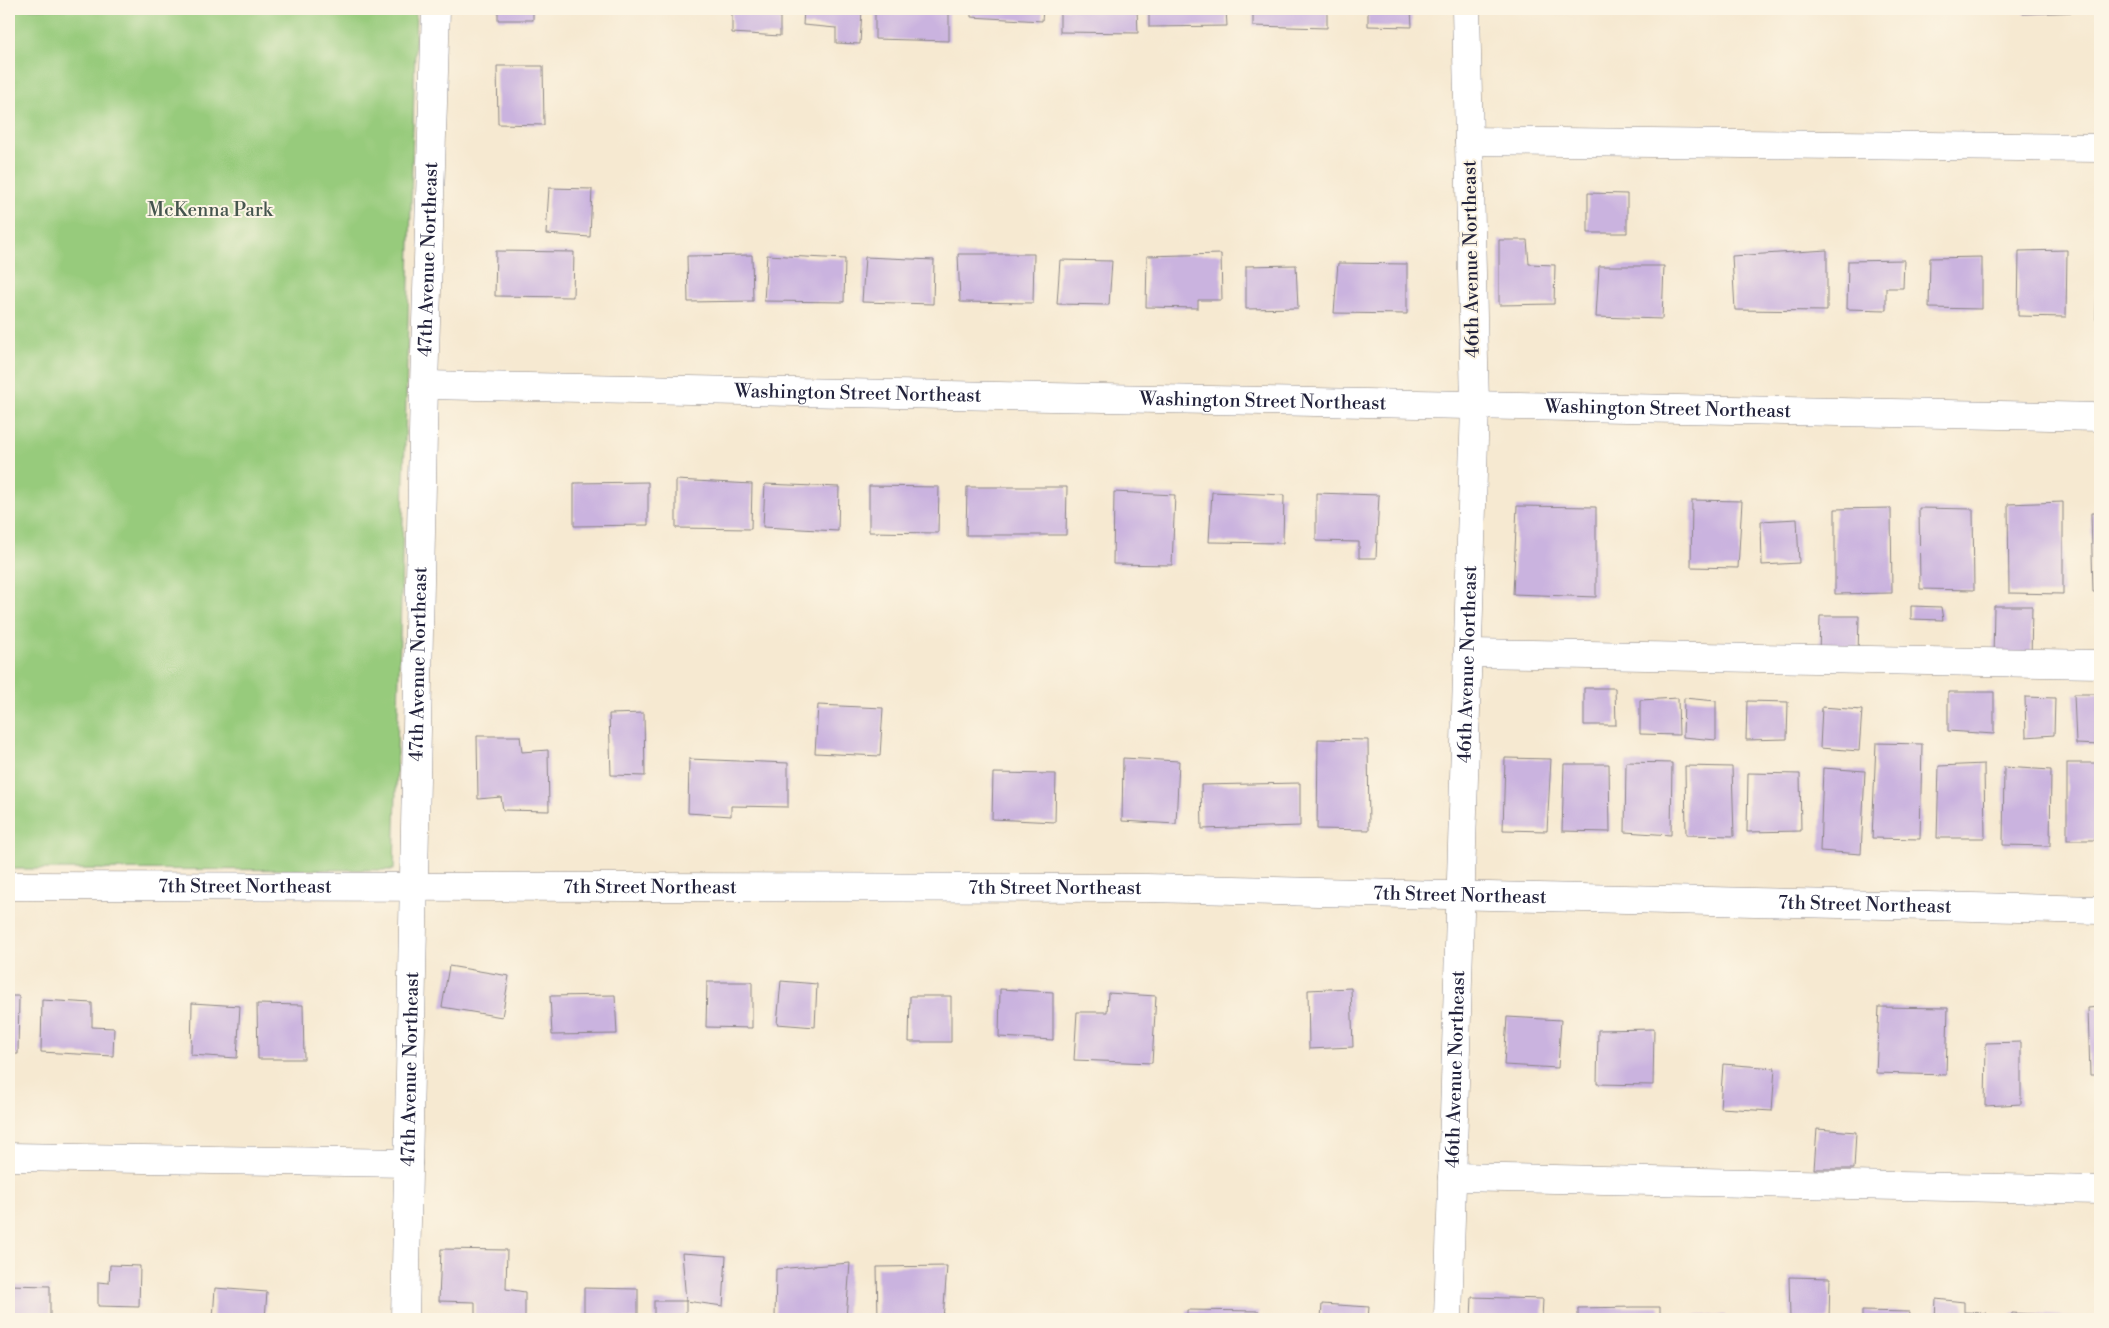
<svg xmlns="http://www.w3.org/2000/svg" width="2109" height="1328" viewBox="0 0 2109 1328" font-family="'Libre Bodoni',serif">
	<rect width="100%" height="100%" fill="#fcf5e5"/>
	<filter id="ink" filterUnits="userSpaceOnUse"><feTurbulence type="fractalNoise" baseFrequency=".02" numOctaves="2"/><feDisplacementMap in="SourceGraphic" scale="10" xChannelSelector="R" yChannelSelector="G"/><feConvolveMatrix kernelMatrix="1 2 1 2 8 2 1 2 1" color-interpolation-filters="sRGB"/></filter>
	<filter id="wash" filterUnits="userSpaceOnUse"><feTurbulence type="fractalNoise" baseFrequency=".0096" numOctaves="4" result="noise"/><feDisplacementMap in="SourceGraphic" scale="20" xChannelSelector="R" yChannelSelector="G"/><feGaussianBlur stdDeviation="1.12" result="paint"/><feColorMatrix in="noise" values="0 0 0 0 0 0 0 0 0 0 0 0 0 0 0 0 0 1.4 0 .05"/><feComposite in="paint" operator="in"/></filter>
	<g filter="url(#wash)">
		<rect width="100%" height="100%" fill="#f6e9d1"/>
		<!-- green -->
		<polygon fill="#97cb7b" stroke="#5c765b" points="9,9 416,9 394,870 9,869"/>
		<g id="blocks">
			<!-- building -->
			<g fill="#cab3df">
				<rect x="498" y="9" width="35" height="11"/>
				<polygon points="663,9 700,9 700,12 663,10"/>
				<polygon points="732,9 780,9 780,36 732,33"/>
				<polygon points="804,9 862,9 860,44 836,43 836,28 803,25"/>
				<polygon points="875,9 949,9 949,41 875,39"/>
				<polygon points="971,9 1043,9 1042,21 971,17"/>
				<polygon points="1060,9 1137,9 1138,33 1060,32"/>
				<polygon points="1149,9 1226,9 1227,26 1149,27"/>
				<polygon points="1253,9 1327,9 1327,28 1253,26"/>
				<polygon points="1368,9 1411,9 1412,27 1368,26"/>
				<polygon points="2023,9 2082,9 2082,12 2023,14"/>
				<polygon points="497,66 543,66 544,125 498,124"/>
				<polygon points="549,188 592,189 590,237 546,234"/>
				<polygon points="1588,193 1627,194 1627,233 1588,233"/>
				<polygon points="1499,240 1527,240 1529,264 1555,265 1554,304 1499,305"/>
				<polygon points="1827,250 1827,311 1735,310 1732,256"/>
				<polygon points="2067,250 2066,317 2018,316 2019,251"/>
				<polygon points="496,251 574,252 573,297 495,296"/>
				<polygon points="958,254 1034,254 1033,303 960,302"/>
				<polygon points="1221,254 1222,300 1198,300 1198,308 1146,307 1147,256"/>
				<polygon points="752,255 753,301 688,302 687,256"/>
				<polygon points="767,255 845,259 844,302 764,301"/>
				<polygon points="865,257 934,260 933,304 862,302"/>
				<polygon points="1982,257 1982,309 1929,308 1930,258"/>
				<polygon points="1060,260 1112,261 1109,305 1057,304"/>
				<polygon points="1904,260 1903,288 1886,288 1886,310 1847,309 1848,261"/>
				<polygon points="1338,263 1407,264 1407,314 1334,313"/>
				<polygon points="1296,265 1298,308 1246,309 1246,266"/>
				<polygon points="1599,266 1664,266 1662,319 1596,317"/>
				<polygon points="2097,270 2100,270 2100,320 2096,320"/>
				<polygon points="676,480 752,484 751,529 676,528"/>
				<polygon points="648,482 648,525 574,526 574,483"/>
				<polygon points="765,484 839,487 838,531 763,527"/>
				<polygon points="869,486 939,487 938,533 869,532"/>
				<polygon points="967,487 1067,487 1066,535 966,535"/>
				<polygon points="1114,492 1175,495 1172,565 1113,564"/>
				<polygon points="1212,492 1284,495 1283,543 1209,542"/>
				<polygon points="1316,493 1379,495 1376,558 1359,558 1359,542 1316,541"/>
				<polygon points="1692,500 1742,501 1738,568 1691,567"/>
				<polygon points="2063,502 2063,594 2009,593 2008,504"/>
				<polygon points="1517,506 1596,507 1596,597 1513,594"/>
				<polygon points="1891,508 1892,593 1835,594 1835,509"/>
				<polygon points="1919,508 1973,509 1974,590 1920,589"/>
				<polygon points="2091,513 2100,513 2100,592 2093,592"/>
				<polygon points="1797,519 1799,563 1762,565 1761,521"/>
				<polygon points="1911,606 1941,607 1943,620 1911,619"/>
				<polygon points="1994,606 2032,606 2031,661 1993,660"/>
				<polygon points="1820,616 1859,616 1858,656 1819,655"/>
				<polygon points="1584,688 1615,688 1616,725 1584,725"/>
				<polygon points="1948,692 1994,692 1994,734 1948,731"/>
				<polygon points="2074,694 2100,694 2100,745 2076,744"/>
				<polygon points="2025,697 2055,698 2054,735 2026,737"/>
				<polygon points="1678,698 1679,735 1640,734 1640,700"/>
				<polygon points="1684,698 1716,701 1716,740 1683,737"/>
				<polygon points="1747,701 1788,702 1787,739 1746,740"/>
				<polygon points="818,705 883,708 880,756 815,753"/>
				<polygon points="1822,707 1862,710 1859,751 1820,748"/>
				<polygon points="644,713 645,776 611,775 609,714"/>
				<polygon points="477,736 520,736 522,752 548,750 549,811 503,810 501,797 478,799"/>
				<polygon points="1318,739 1368,740 1369,830 1317,829"/>
				<polygon points="1876,743 1922,744 1920,839 1872,838"/>
				<polygon points="1123,758 1179,761 1176,824 1122,821"/>
				<polygon points="1505,758 1551,759 1547,831 1503,830"/>
				<polygon points="689,759 788,763 788,807 731,806 731,816 688,813"/>
				<polygon points="1626,762 1672,763 1671,835 1625,832"/>
				<rect x="2067" y="763" width="33" height="77"/>
				<polygon points="1564,764 1609,764 1610,832 1562,831"/>
				<polygon points="1984,764 1985,838 1937,838 1939,766"/>
				<polygon points="1685,766 1732,767 1734,836 1686,835"/>
				<polygon points="2004,767 2051,770 2050,846 2003,845"/>
				<polygon points="1823,768 1865,771 1861,854 1820,851"/>
				<polygon points="993,773 1056,774 1055,822 992,819"/>
				<polygon points="1748,773 1800,774 1801,831 1747,832"/>
				<polygon points="1300,783 1300,826 1202,829 1201,785"/>
				<polygon points="449,966 509,976 502,1017 442,1007"/>
				<polygon points="781,981 817,984 815,1027 777,1024"/>
				<polygon points="707,982 752,982 752,1028 706,1027"/>
				<polygon points="1351,988 1353,1047 1309,1049 1308,990"/>
				<polygon points="1000,989 1053,992 1053,1040 999,1037"/>
				<polygon points="1108,993 1156,996 1152,1063 1074,1060 1077,1012 1107,1012"/>
				<polygon points="615,995 617,1034 552,1035 550,996"/>
				<polygon points="9,996 19,996 18,1054 9,1054"/>
				<polygon points="910,996 951,996 951,1042 909,1042"/>
				<polygon points="42,1000 92,1003 92,1027 114,1028 113,1056 41,1052"/>
				<polygon points="192,1003 240,1006 237,1058 191,1055"/>
				<polygon points="257,1004 303,1005 304,1059 258,1059"/>
				<polygon points="1879,1007 1948,1008 1946,1075 1876,1073"/>
				<polygon points="2100,1007 2100,1075 2090,1075 2088,1008"/>
				<polygon points="1507,1017 1561,1020 1558,1068 1504,1065"/>
				<polygon points="1654,1029 1653,1085 1597,1084 1598,1030"/>
				<polygon points="2021,1042 2021,1104 1985,1106 1986,1043"/>
				<polygon points="1723,1064 1775,1068 1772,1111 1720,1108"/>
				<polygon points="1817,1129 1856,1132 1854,1169 1814,1169"/>
				<polygon points="441,1249 507,1250 506,1289 525,1292 525,1319 475,1319 475,1302 439,1301"/>
				<polygon points="682,1253 726,1256 723,1306 686,1301"/>
				<polygon points="850,1263 846,1319 775,1319 776,1269"/>
				<polygon points="110,1265 140,1266 139,1307 98,1306 98,1282 109,1283"/>
				<polygon points="947,1266 943,1319 878,1319 877,1267"/>
				<polygon points="1789,1277 1830,1278 1829,1319 1790,1319"/>
				<polygon points="9,1285 50,1286 50,1319 9,1319"/>
				<polygon points="215,1288 267,1292 265,1319 213,1319"/>
				<polygon points="584,1288 638,1289 638,1319 584,1319"/>
				<polygon points="1472,1297 1543,1299 1542,1319 1471,1319"/>
				<polygon points="1936,1299 1964,1302 1964,1312 1986,1313 1985,1319 1935,1319"/>
				<rect x="654" y="1301" width="32" height="18"/>
				<polygon points="1322,1304 1369,1307 1368,1319 1321,1319"/>
				<polygon points="1634,1307 1660,1307 1660,1319 1578,1319 1578,1308"/>
				<polygon points="1187,1310 1259,1311 1258,1319 1187,1319"/>
				<polygon points="1862,1311 1910,1312 1909,1319 1862,1319"/>
				<polygon points="2012,1313 2081,1317 2081,1319 2011,1319"/>
				<polygon points="1725,1315 1725,1319 1673,1319 1673,1316"/>
			</g>
		</g>
	</g>
	<g filter="url(#ink)">
		<use href="#blocks" fill-opacity="0" stroke="#8c8686" stroke-width="1"/>
		<g fill="none" stroke-linecap="round" stroke-linejoin="round">
			<defs>
				<g id="minor">
					<polyline points="1469,141 2100,148"/>
					<path id="s1" d="M424,385L2100,417"/>
					<polyline points="1468,653 2100,664"/>
					<path id="s2" d="M9,886L1147,888L2100,910"/>
					<polyline points="9,1157 408,1163"/>
					<polyline points="1452,1177 2100,1190"/>
					<path id="s3" d="M405,1319L424,385L436,9"/>
					<path id="s4" d="M1448,1319L1475,405L1466,9"/>
				</g>
			</defs>
			<!-- minor casing -->
			<use href="#minor" stroke="#8c8686" stroke-width="29"/>
			<!-- minor -->
			<use href="#minor" stroke="#fff" stroke-width="28"/>
		</g>
	</g>
	<g text-anchor="middle" dominant-baseline="central" stroke-width="4" stroke-linejoin="round" paint-order="stroke">
		<!-- park labels -->
		<g font-size="19" fill="#45554e" stroke="#fcf5e5">
			<text x="210" y="210">McKenna Park</text>
		</g>
		<!-- street labels -->
		<g font-size="19" fill="#22223b" stroke="#fcf5e5">
			<text stroke="none"><textPath href="#s3" startOffset="1060">47th Avenue Northeast</textPath></text>
			<text transform="translate(1471 259) rotate(-91)">46th Avenue Northeast</text>
			<text stroke="none"><textPath href="#s1" startOffset="434">Washington Street Northeast</textPath></text>
			<text stroke="none"><textPath href="#s1" startOffset="839">Washington Street Northeast</textPath></text>
			<text stroke="none"><textPath href="#s1" startOffset="1244">Washington Street Northeast</textPath></text>
			<text stroke="none"><textPath href="#s3" startOffset="655">47th Avenue Northeast</textPath></text>
			<text stroke="none"><textPath href="#s4" startOffset="655">46th Avenue Northeast</textPath></text>
			<text stroke="none"><textPath href="#s2" startOffset="236">7th Street Northeast</textPath></text>
			<text stroke="none"><textPath href="#s2" startOffset="641">7th Street Northeast</textPath></text>
			<text stroke="none"><textPath href="#s2" startOffset="1046">7th Street Northeast</textPath></text>
			<text stroke="none"><textPath href="#s2" startOffset="1451">7th Street Northeast</textPath></text>
			<text stroke="none"><textPath href="#s2" startOffset="1856">7th Street Northeast</textPath></text>
			<text stroke="none"><textPath href="#s3" startOffset="250">47th Avenue Northeast</textPath></text>
			<text stroke="none"><textPath href="#s4" startOffset="250">46th Avenue Northeast</textPath></text>
		</g>
	</g>
	<!-- margin -->
	<rect width="2109" height="1328" fill="none" stroke="#fcf5e5" stroke-width="30"/>
</svg>
